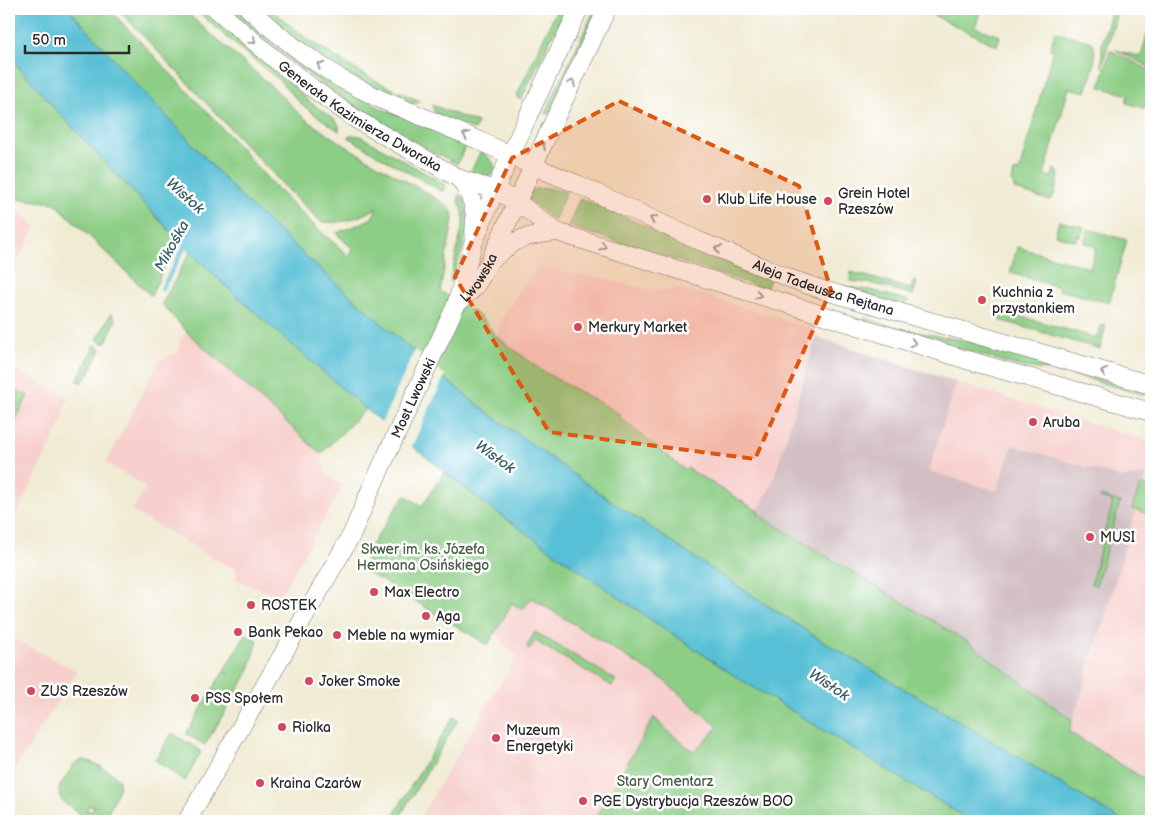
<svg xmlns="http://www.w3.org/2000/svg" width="1160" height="830" viewBox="0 0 1160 830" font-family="'Balsamiq Sans',sans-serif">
	<rect width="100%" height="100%" fill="#fff"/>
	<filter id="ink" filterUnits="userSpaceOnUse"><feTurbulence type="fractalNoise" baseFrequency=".02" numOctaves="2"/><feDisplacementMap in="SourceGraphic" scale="10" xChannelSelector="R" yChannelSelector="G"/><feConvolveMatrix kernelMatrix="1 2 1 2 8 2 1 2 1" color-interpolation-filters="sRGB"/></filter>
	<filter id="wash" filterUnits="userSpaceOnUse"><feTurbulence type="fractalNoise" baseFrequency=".0096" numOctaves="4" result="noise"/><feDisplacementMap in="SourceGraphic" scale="20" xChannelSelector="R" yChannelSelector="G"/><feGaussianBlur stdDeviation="1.12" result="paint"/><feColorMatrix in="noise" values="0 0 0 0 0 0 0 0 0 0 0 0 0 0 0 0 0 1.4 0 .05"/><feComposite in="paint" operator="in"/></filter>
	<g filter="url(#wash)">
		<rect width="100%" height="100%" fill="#f0ebd3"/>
		<!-- built -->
		<g fill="#f7d0cd">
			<polygon points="13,207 18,210 36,227 9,276 9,208"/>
			<polygon points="538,265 573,275 596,276 635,287 655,291 684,289 817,330 772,484 758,511 687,469 685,471 619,418 544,372 497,337 502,318"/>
			<polygon points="187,332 321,454 326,475 343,486 279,597 236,579 236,568 232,566 229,567 132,511 146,487 106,463 159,360 179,352 180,340"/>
			<polygon points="9,366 69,398 64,409 62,422 9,529"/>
			<polygon points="956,382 1151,442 1151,783 1068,732 1098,640 1123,478 1012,445 997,492 928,471"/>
			<polygon points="532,598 662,679 718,727 694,752 666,730 654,717 594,821 418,821 517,655 504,646 501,638 494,633 512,603 521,609 527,607"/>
			<polygon points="14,639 77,671 9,778 9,650"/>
		</g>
		<!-- industrial -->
		<polygon fill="#d2bec3" points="816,337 956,382 929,471 997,491 1012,445 1123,478 1147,474 1142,488 1098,640 1090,660 1084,687 1072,720 969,643 759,515 758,511 772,484"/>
		<!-- green -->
		<g fill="#8dce86" stroke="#5c7c58">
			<path d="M69,9H109L214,119L275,187L318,229L349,256L353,249L336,233L360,224L372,218L377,208C356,218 346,224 321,222L288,190L118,9H183C211,35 240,59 269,84C283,95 293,110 308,121C351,152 400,176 445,204L452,211L453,220L440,291L481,317L497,337L544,372L620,414V418L685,470L687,468L758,511L759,515L969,643L1072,720L1069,732L1151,783V821H1122L942,711L822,641L704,564L598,492L487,412L435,371L388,329L311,261L245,201L128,75Z"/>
			<polygon points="195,9 206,9 235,35 289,80 307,100 335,120 339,125 339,131 310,111 301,104 279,80 230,40"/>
			<polygon points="227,9 237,9 269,36 380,108 467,143 457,164 424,147 376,119 309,75 288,59"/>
			<polygon points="259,9 270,9 306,38 343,62 376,81 420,101 417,103 409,104 359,80 318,55"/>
			<polygon points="557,9 565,9 521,100 517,98 517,95"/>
			<polygon points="595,9 599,9 549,114 545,113"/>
			<polygon points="921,9 981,9 975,27 1000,36 997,46"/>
			<polygon points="1112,9 1118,9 1102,67 1102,43"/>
			<polygon points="1151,20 1151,68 1116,50 1141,57"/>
			<path d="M1055,32L1092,42C1100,57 1090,77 1086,92L1069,88L1044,175L1052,177L1054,169L1058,172L1059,177L1054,195L1052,199L1048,200L1015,190L1012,181L1014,171L1019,172L1053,50L1050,49Z"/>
			<polygon points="1110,50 1151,71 1151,110 1126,103 1128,95 1100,87"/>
			<polygon points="9,56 59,113 177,239 151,296 55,203 11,198 9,178"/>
			<polygon points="432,105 478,123 474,130 436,114 434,111"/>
			<polygon points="352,135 360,136 446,185 443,192 379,156 348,137"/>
			<path d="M481,151C488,157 497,163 494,173L489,176L481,175L471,171Z"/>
			<path d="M548,188L566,192L554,221L529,200C528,187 538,189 548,188Z"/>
			<polygon points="460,194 464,198 470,224 452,281 450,281 464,219 462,209 458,201"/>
			<polygon points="580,198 770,279 766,289 568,226"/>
			<polygon points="1059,221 1084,227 1081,237 1077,236 1076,241 1055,235"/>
			<polygon points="1088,229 1127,240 1109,303 1059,290 1059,287 1010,273 1017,247 1090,268 1096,247 1084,243"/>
			<polygon points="190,252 231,291 366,409 321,454 187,332 162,304"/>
			<polygon points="851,272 911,289 913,281 917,282 913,295 874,284 850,281"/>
			<polygon points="839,286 870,290 910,301 904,304 901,305"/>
			<polygon points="998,310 1097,338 1101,326 1106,325 1100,349 999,320 996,317"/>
			<polygon points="111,313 116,320 105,344 97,340"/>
			<polygon points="865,318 906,330 977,343 1151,394 1151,397 1066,373 1017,366 863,319"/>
			<polygon points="95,345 101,349 88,375 81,383 77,381"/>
			<polygon points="9,386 28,396 9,432"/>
			<polygon points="444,472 488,506 615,595 735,676 971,821 594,821 654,717 666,730 694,752 718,727 662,679 532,598 524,608 521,609 512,603 488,645 364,570 368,550 405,495 422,506"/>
			<polygon points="1145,485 1151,487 1151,515 1132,509 1139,488"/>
			<polygon points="1101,496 1120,502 1096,585 1091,584 1113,502 1100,498"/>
			<polygon points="535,632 616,680 612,686 535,641 529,650 528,649 527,646"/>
			<polygon points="246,634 258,641 248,672 231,702 212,690 223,672 227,674 228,673 224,670"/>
			<polygon points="210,694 229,705 205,745 186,734"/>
			<polygon points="453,717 458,720 397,821 390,821"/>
			<polygon points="172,733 199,749 199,751 201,752 185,781 155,760"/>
			<path d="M85,760C92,762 114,772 118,779C120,783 120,787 118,791C110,806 104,830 84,817L88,810L92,811L94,807L90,805L82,816L62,801L60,796L59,791L60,786L74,764L79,761Z"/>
		</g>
		<!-- water -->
		<polygon fill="#59c0d6" stroke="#427680" points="9,9 69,9 128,75 245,201 311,261 388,329 435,371 487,412 598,492 704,564 822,641 942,711 1122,821 971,821 735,676 615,595 488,506 421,453 362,406 231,291 185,247 59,113 9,56"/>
		<!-- pier -->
		<polygon fill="#f0ebd3" points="415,350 445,375 411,448 381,424"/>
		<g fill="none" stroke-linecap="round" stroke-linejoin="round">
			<!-- stream -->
			<polyline stroke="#59c0d6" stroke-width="4.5" points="162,289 187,242"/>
		</g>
	</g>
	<g filter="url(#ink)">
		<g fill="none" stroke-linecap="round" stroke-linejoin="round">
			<defs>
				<g id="major">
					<path id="s1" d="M216,9L277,61L312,88L354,118L460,179L495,190L517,202L557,232L967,360L1151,412"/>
					<path id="s2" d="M249,9L273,30L301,52L341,79L380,99L478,140L533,166L577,184L697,240L794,280L826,291L1151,385"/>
					<path d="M460,179C473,199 477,209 474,234"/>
					<path d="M494,258C518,236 526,236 557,232"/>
					<path id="s3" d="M456,305L475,287L489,263L551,127L607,9"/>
					<path id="s4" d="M187,821L352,534L370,491L456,305L473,244L495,190L528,116L579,9"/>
				</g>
			</defs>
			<!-- major casing -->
			<use href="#major" stroke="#706e66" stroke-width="19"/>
			<!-- major -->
			<use href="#major" stroke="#fff" stroke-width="18"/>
		</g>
		<!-- one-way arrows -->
		<defs><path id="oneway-chevron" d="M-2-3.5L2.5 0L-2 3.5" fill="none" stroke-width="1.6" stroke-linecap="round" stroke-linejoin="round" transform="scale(1.25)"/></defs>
		<g stroke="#a0a0a0">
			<use href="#oneway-chevron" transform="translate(253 41) rotate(40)"/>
			<use href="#oneway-chevron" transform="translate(320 65) rotate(-147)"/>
			<use href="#oneway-chevron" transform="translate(572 83) rotate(-65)"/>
			<use href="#oneway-chevron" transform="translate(466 135) rotate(-157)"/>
			<use href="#oneway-chevron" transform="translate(542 146) rotate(-65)"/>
			<use href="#oneway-chevron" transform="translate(653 219) rotate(-155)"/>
			<use href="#oneway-chevron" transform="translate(603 246) rotate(17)"/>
			<use href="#oneway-chevron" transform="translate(718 249) rotate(-157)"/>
			<use href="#oneway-chevron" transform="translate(758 295) rotate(17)"/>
			<use href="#oneway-chevron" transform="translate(913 343) rotate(17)"/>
			<use href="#oneway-chevron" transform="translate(1104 372) rotate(-164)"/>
		</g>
	</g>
	<!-- marked area -->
	<path fill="#df570e" fill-opacity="0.2" stroke="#df570e" stroke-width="4" stroke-dasharray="10 6" stroke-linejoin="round" d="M619,101L799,186L831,290L755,459L549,432L455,277L512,158Z"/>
	<!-- markers -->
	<g fill="#d1495b" stroke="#fff" stroke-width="2">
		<circle cx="707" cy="199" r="5"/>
		<circle cx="828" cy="201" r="5"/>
		<circle cx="982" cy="300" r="5"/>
		<circle cx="578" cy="327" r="5"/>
		<circle cx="1033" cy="422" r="5"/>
		<circle cx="1090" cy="537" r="5"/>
		<circle cx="374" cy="592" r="5"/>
		<circle cx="251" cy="605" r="5"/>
		<circle cx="426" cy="616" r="5"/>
		<circle cx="238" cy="632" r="5"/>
		<circle cx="337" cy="635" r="5"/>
		<circle cx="309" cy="681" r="5"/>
		<circle cx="31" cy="691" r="5"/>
		<circle cx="195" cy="698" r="5"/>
		<circle cx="282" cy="727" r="5"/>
		<circle cx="496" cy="738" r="5"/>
		<circle cx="260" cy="783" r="5"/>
		<circle cx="583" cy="801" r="5"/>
	</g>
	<g text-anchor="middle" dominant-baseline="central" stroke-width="5" stroke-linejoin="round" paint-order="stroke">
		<!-- street labels -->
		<g font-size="14" fill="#2b2b2b" stroke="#fff">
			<text stroke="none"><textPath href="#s1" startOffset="180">Generała Kazimierza Dworaka</textPath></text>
			<text stroke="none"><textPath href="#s3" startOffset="36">Lwowska</textPath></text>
			<text stroke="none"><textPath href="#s2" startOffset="642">Aleja Tadeusza Rejtana</textPath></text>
			<text stroke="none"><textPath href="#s4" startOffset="480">Most Lwowski</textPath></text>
		</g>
		<!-- poi labels -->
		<g font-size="14" fill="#2b2b2b" stroke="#fff" text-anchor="start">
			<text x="838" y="193">Grein Hotel<tspan x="838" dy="16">Rzeszów</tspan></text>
			<text x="717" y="199">Klub Life House</text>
			<text x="992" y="292">Kuchnia z<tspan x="992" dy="16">przystankiem</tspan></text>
			<text x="588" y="327">Merkury Market</text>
			<text x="1043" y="422">Aruba</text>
			<text x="1100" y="537">MUSI</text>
			<text x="384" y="592">Max Electro</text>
			<text x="261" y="605">ROSTEK</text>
			<text x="436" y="616">Aga</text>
			<text x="248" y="632">Bank Pekao</text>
			<text x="347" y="635">Meble na wymiar</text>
			<text x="319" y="681">Joker Smoke</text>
			<text x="41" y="691">ZUS Rzeszów</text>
			<text x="205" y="698">PSS Społem</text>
			<text x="292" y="727">Riolka</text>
			<text x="506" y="730">Muzeum<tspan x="506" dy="16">Energetyki</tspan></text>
			<text x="270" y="783">Kraina Czarów</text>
			<text x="593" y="801">PGE Dystrybucja Rzeszów BOO</text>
		</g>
		<!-- park labels -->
		<g font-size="14" fill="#485c46" stroke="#fff">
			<text x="423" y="549">Skwer im. ks. Józefa<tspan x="423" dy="16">Hermana Osińskiego</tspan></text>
			<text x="665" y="781">Stary Cmentarz</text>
		</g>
		<!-- water labels -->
		<g font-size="15" font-style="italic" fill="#3b5f67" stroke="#fff">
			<text transform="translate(185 196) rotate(42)">Wisłok</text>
			<text transform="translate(172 246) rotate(-61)">Mikośka</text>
			<text transform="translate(495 457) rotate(36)">Wisłok</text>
			<text transform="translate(829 685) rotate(34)">Wisłok</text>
		</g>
	</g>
	<!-- margin -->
	<rect width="1160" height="830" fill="none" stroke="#fff" stroke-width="30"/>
	<!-- scale -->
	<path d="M25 45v8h104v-8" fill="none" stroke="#2b2b2b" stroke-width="2.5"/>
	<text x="32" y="45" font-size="15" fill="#2b2b2b" stroke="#ffffff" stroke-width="4" paint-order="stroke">50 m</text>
</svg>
